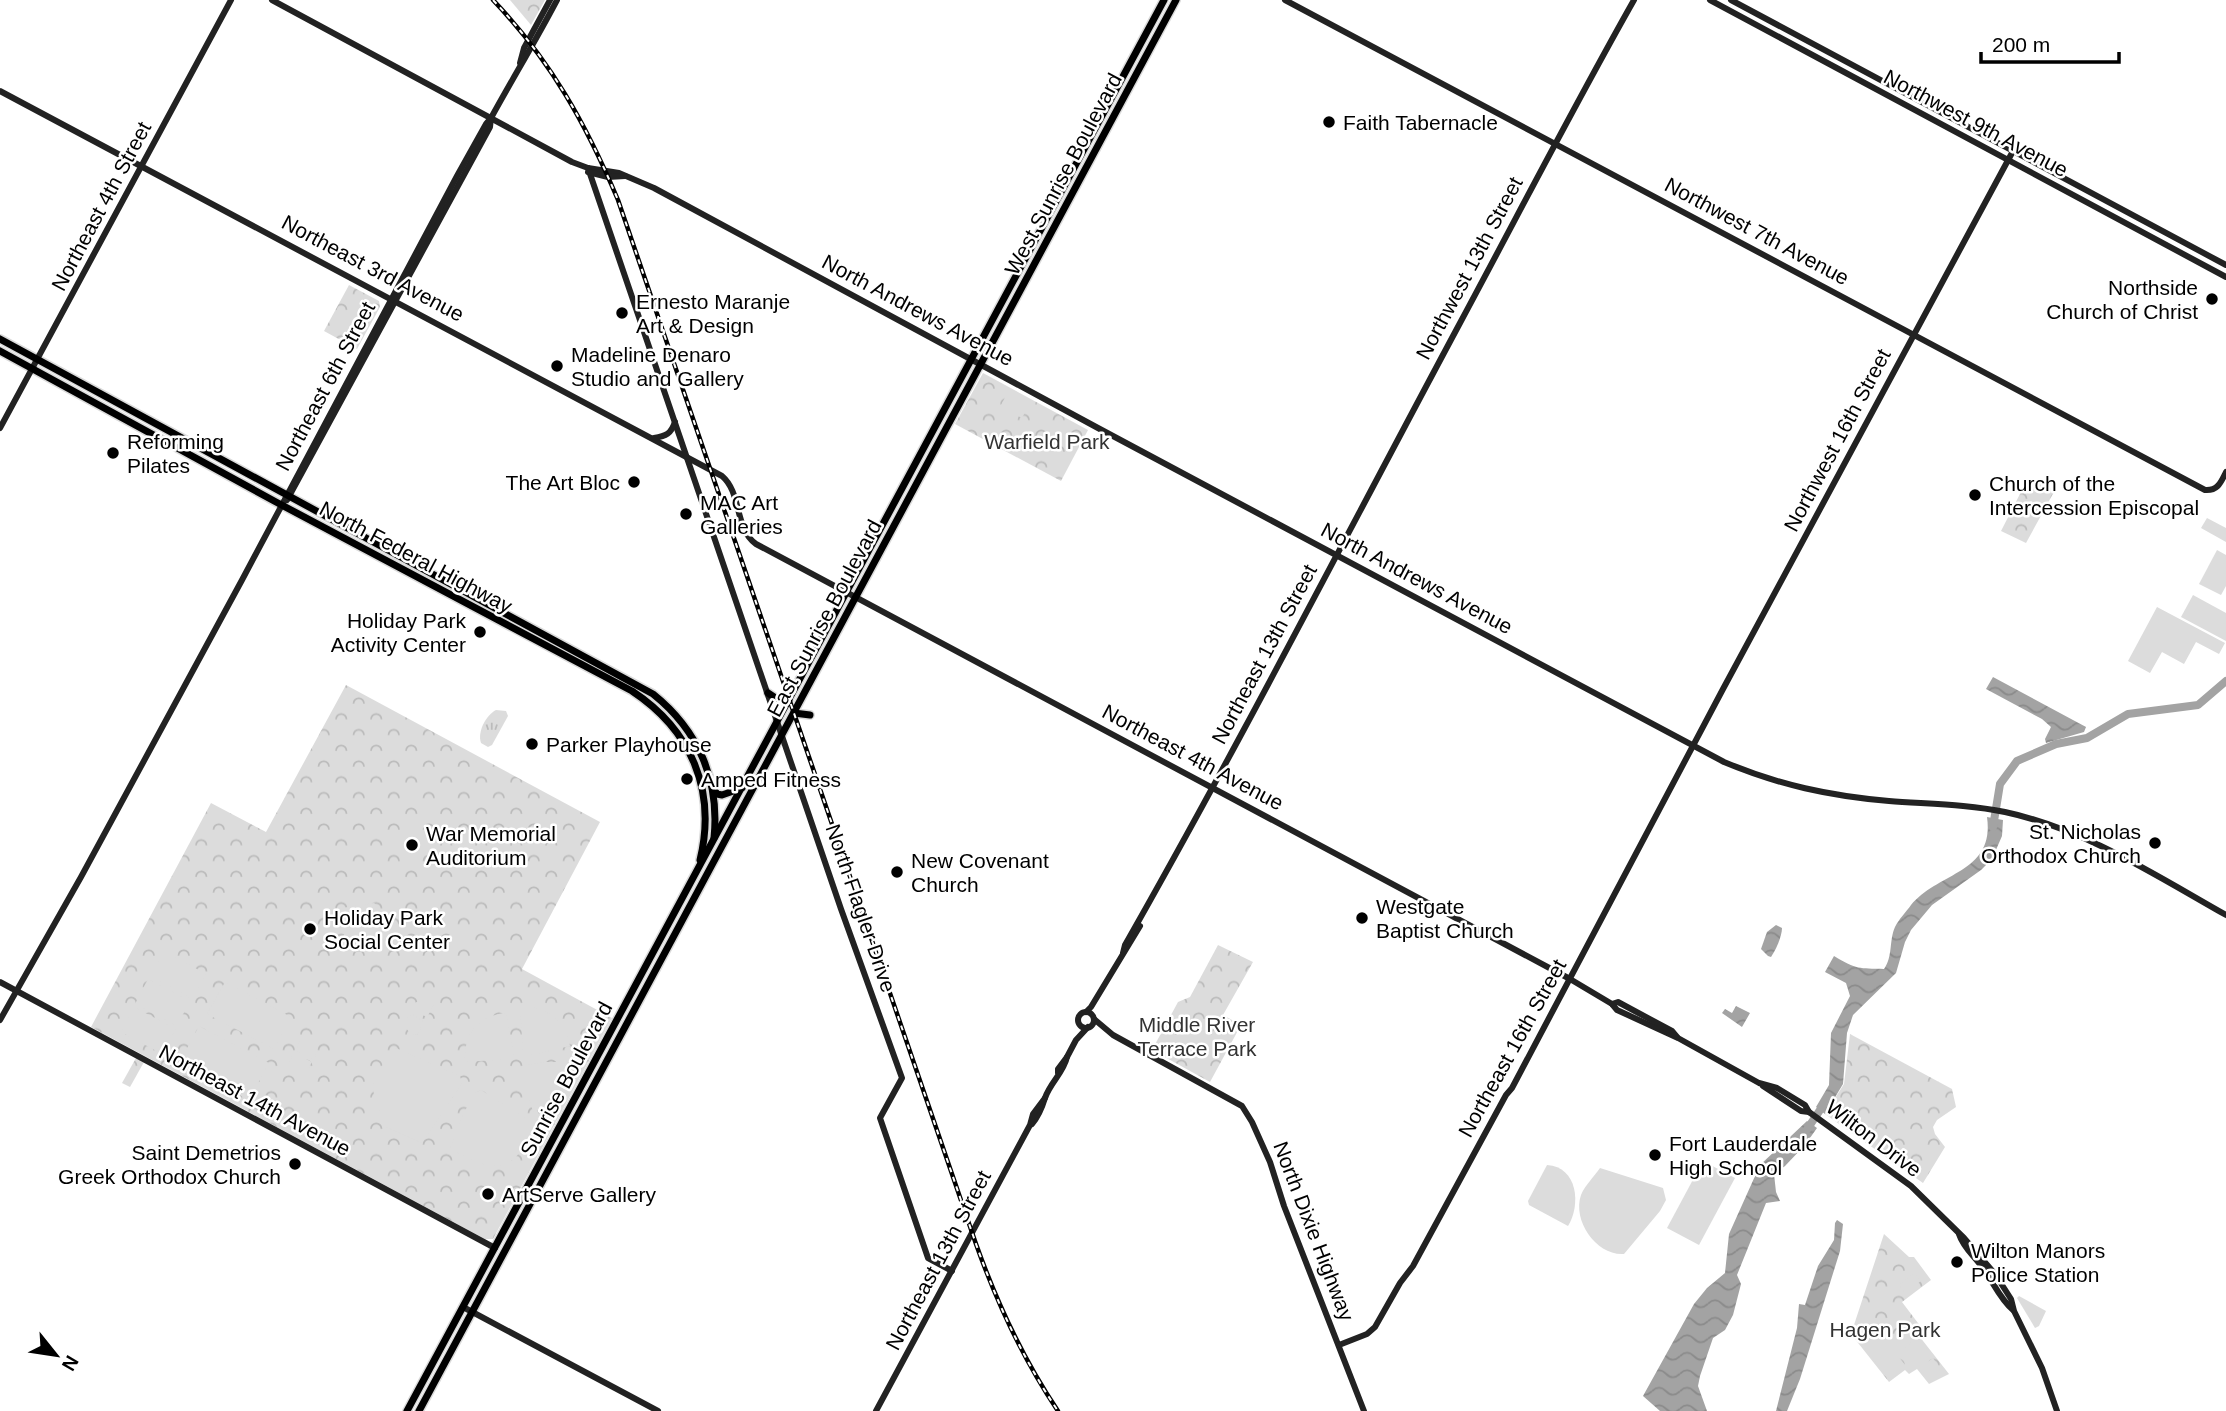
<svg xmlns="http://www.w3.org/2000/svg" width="2226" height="1411" viewBox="0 0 2226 1411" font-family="Helvetica,sans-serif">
	<defs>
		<pattern id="grass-tufts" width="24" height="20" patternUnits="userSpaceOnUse" patternTransform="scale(1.75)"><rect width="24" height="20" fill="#dcdcdc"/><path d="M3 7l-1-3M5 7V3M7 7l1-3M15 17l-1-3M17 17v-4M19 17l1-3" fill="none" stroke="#bbb"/></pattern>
		<pattern id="forest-crowns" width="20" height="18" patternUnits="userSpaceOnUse" patternTransform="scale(1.75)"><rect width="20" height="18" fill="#dcdcdc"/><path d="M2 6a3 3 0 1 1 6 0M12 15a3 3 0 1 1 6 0" fill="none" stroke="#bbb"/></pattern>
		<pattern id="water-waves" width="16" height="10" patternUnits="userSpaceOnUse" patternTransform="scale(1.75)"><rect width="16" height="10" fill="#a3a3a3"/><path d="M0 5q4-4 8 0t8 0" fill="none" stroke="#8b8b8b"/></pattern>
	</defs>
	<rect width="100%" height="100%" fill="#fff"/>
	<!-- grass -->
	<path fill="url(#grass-tufts)" d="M496,710L506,711L508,716L492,745L488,747L481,743C477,732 486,715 496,710Z"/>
	<!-- forest -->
	<g fill="url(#forest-crowns)">
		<polygon points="510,0 545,0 531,25"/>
		<polygon points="349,285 379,301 380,307 357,349 324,331"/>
		<polygon points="983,373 1088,430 1061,481 955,424"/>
		<polygon points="2034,480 2055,490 2026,543 2001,531 2021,492 2028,491"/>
		<polygon points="346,685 600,822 522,969 612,1018 493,1239 485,1239 91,1027 211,803 266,832"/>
		<polygon points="1218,945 1253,962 1223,1015 1241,1025 1210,1082 1152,1050 1178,1002 1190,997"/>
		<polygon points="1850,1034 1952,1089 1956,1107 1937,1120 1933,1127 1935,1134 1945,1147 1923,1183 1825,1114 1844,1084"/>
		<polygon points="136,1058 144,1062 130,1087 122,1083"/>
		<polygon points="1884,1234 1909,1257 1914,1257 1931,1280 1902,1302 1921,1327 1916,1332 1949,1374 1929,1384 1917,1369 1909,1374 1905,1370 1889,1382 1851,1334"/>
		<polygon points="2019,1296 2046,1311 2039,1326 2035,1328 2017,1298"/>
	</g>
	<!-- garden -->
	<g fill="#dcdcdc">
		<polygon points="1009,390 1031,401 1022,418 1000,407"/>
		<polygon points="2207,518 2226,528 2226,542 2201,528"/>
		<polygon points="2217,550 2226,555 2226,586 2221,595 2199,584"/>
		<polygon points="2193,595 2226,613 2226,641 2181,617"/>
		<polygon points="2157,607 2225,643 2219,654 2196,642 2184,664 2162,652 2150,673 2128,661"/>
		<path d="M374,903L378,906L379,916L376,920L344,925C339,921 337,912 342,908Z"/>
		<path d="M378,928L381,931L382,940L379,945L348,949C342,946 341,937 346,932Z"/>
		<polygon points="164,951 206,974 192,999 151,976"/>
		<polygon points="148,979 190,1001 177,1026 135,1004"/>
		<polygon points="225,982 291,1017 274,1049 207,1014"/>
		<polygon points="424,998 434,1005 427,1017 413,1011 415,1003"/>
		<polygon points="134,1007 176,1029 162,1054 121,1032"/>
		<path d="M530,1007C552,1011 565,1023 570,1046L527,1056L523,1053L520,1008Z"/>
		<path d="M506,1013L514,1056L511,1059L465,1062C463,1035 478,1015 506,1013Z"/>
		<path d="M412,1014L424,1022L417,1035C405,1034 401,1021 412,1014Z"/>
		<polygon points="199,1026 269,1063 249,1100 179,1063"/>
		<polygon points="300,1041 318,1051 313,1060 296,1050"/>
		<path d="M396,1048L460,1076L462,1083L422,1143L386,1127C369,1082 366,1086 396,1048Z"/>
		<polygon points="294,1053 312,1062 307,1071 289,1062"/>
		<path d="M544,1062H570C572,1088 558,1105 533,1112L527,1092L523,1068L526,1065Z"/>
		<path d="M481,1090L535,1124C530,1133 526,1145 519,1153C501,1179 471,1160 450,1149L463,1114L475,1093Z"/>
		<polygon points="1703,1161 1735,1178 1699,1245 1667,1228"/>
		<path d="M1547,1165C1578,1167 1581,1205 1568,1226L1529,1205L1528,1201Z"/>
		<path d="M1600,1168L1663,1188L1666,1200L1660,1211L1624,1254C1597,1256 1572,1221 1581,1195C1585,1185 1594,1177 1600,1168Z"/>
		<polygon points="1914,1273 1921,1281 1905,1293 1899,1285"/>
		<polygon points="1876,1328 1906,1366 1889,1379 1859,1340"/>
		<polygon points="1918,1337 1932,1356 1916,1368 1902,1350"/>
		<polygon points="1933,1358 1941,1370 1927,1380 1919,1368"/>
	</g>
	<!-- water -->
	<g fill="url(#water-waves)">
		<polygon points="1993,677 2086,727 2084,732 2046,743 2045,739 2051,727 2042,719 1986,689"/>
		<path d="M1987,817L2003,820L2002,836L1992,859L1981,870L1932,905L1911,930L1905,942L1896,973L1853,1015L1847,1033L1843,1084L1825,1114L1816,1107L1829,1085L1831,1033L1850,996L1846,983L1825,972L1834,956C1857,970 1859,968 1884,969C1893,957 1889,940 1895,927C1899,919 1906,912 1911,905C1938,872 1995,873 1987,817Z"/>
		<path d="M1776,925L1782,928C1782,936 1776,950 1771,957L1768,956L1761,949L1767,932Z"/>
		<polygon points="1736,1006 1750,1013 1742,1027 1722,1013 1725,1009 1732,1013"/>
		<polygon points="1807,1121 1817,1128 1805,1145 1785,1166 1774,1174 1776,1192 1780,1201 1766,1203 1737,1275 1741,1284 1733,1315 1725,1330 1713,1338 1700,1376 1698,1386 1707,1411 1660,1411 1643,1396 1694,1304 1707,1288 1725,1273 1729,1234 1760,1165"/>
		<polygon points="1837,1220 1843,1224 1840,1251 1800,1379 1787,1411 1776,1411 1797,1328 1799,1304 1805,1305 1818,1266 1834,1240 1835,1223"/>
	</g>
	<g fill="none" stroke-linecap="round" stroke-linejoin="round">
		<!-- river -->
		<g stroke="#a3a3a3" stroke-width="8">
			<polyline points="1993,827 2000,784 2017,761 2056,744 2087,738 2128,714 2198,705 2226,681"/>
			<polyline points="1806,1131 1826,1101"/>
		</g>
		<defs>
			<g id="primary">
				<path d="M0,339L653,694C698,730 720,780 714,838"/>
				<path d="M0,351L276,502L632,691C691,730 717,790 700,860"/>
				<polyline points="768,693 780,701 789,700"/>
				<polyline points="794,713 810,715"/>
				<polyline points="713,788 717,794 722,795 742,788"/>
				<polyline points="407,1411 1164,0"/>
				<polyline points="419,1411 1176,0"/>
			</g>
		</defs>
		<!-- primary casing -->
		<use href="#primary" stroke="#dbdbdb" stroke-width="10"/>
		<!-- secondary -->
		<g stroke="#222" stroke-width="6">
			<path d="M272,0L572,162L588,168L619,173L654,188L1098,428L1724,762C1779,785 1830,796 1889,801C1928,804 1967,804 2005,812C2085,829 2155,875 2226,915"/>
			<path d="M1285,0L2205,490C2218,491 2221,482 2226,472"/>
			<polyline points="1710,0 2226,277"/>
			<polyline points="1731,0 2226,265"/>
			<polyline points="520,63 524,48 550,0"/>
			<path d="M0,91L722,476C742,493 734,528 756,544L1570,979L1612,1004L1617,1010L1678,1038L1759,1083L1777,1088L1805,1105L1809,1112"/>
			<polyline points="588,168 841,909 902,1078 880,1118 928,1258 952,1271"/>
			<polyline points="588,172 608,177 625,176"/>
			<polyline points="0,428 231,0"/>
			<path d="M654,438C666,436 671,434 675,422"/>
			<path d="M287,500L490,127L491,118C513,78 536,40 557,0"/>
			<path d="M1123,953L1125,945C1241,741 1349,530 1460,323C1518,215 1574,106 1634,0"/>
			<polyline points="0,982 495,1248"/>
			<polyline points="1612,1004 1618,1002 1672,1031 1677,1037"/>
			<polyline points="1086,1012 1091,1007 1140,926"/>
			<circle cx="1086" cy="1020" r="8"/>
			<polyline points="1094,1019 1113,1035 1242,1106 1252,1122 1270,1162 1284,1206 1364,1411"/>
			<polyline points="0,1020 81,877 242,580 457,176 486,124 491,118"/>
			<polyline points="1067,1057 1076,1040 1088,1027"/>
			<polyline points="1763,1086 1801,1111 1809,1112 1911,1186 1964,1238 1995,1274 2011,1299 2014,1311 2042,1368 2057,1411"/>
			<path d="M1032,1124C1039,1116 1042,1108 1045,1098C1050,1083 1064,1072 1067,1057L1058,1069V1073"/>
			<path d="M1959,1234C1963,1247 1974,1256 1982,1267C1993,1281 1999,1298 2013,1310"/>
			<polyline points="463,1307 658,1411"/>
			<polyline points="1339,1345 1367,1334 1375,1327 1400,1283 1413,1266 1506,1095 1512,1088 1723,689 2013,151"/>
			<polyline points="876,1411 1030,1125 1033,1114 1045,1098"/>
		</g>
		<!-- primary -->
		<use href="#primary" stroke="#000" stroke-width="7"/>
		<defs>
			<path id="rail" d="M493,0C551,61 586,124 618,200L976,1244C997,1303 1023,1359 1058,1411"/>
		</defs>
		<!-- rail casing -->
		<use href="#rail" stroke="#000" stroke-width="4.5"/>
		<!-- rail -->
		<use href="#rail" stroke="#fff" stroke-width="2" stroke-dasharray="5" stroke-linecap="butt"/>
	</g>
	<!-- markers -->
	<g fill="#000" stroke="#fff" stroke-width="2.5">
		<circle cx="1329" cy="122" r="7"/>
		<circle cx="2212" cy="299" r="7"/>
		<circle cx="622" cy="313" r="7"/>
		<circle cx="557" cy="366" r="7"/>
		<circle cx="113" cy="453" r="7"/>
		<circle cx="634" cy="482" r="7"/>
		<circle cx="1975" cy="495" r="7"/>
		<circle cx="686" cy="514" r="7"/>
		<circle cx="480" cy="632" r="7"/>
		<circle cx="532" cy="744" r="7"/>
		<circle cx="687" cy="779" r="7"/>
		<circle cx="2155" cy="843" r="7"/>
		<circle cx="412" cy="845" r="7"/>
		<circle cx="897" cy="872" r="7"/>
		<circle cx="1362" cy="918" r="7"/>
		<circle cx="310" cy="929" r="7"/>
		<circle cx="1655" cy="1155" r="7"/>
		<circle cx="295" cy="1164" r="7"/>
		<circle cx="488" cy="1194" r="7"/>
		<circle cx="1957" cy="1262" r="7"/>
	</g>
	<g text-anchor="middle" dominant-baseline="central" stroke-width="5" stroke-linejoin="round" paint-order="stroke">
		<!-- poi labels -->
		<g font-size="21" fill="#000" stroke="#fff" text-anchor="start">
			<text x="1343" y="122">Faith Tabernacle</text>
			<text x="2198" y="287" text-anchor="end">Northside<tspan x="2198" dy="24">Church of Christ</tspan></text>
			<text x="636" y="301">Ernesto Maranje<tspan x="636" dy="24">Art &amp; Design</tspan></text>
			<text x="571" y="354">Madeline Denaro<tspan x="571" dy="24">Studio and Gallery</tspan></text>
			<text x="127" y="441">Reforming<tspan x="127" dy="24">Pilates</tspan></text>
			<text x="620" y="482" text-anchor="end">The Art Bloc</text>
			<text x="1989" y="483">Church of the<tspan x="1989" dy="24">Intercession Episcopal</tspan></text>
			<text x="700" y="502">MAC Art<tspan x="700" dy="24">Galleries</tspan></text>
			<text x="466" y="620" text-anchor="end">Holiday Park<tspan x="466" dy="24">Activity Center</tspan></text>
			<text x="546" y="744">Parker Playhouse</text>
			<text x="701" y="779">Amped Fitness</text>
			<text x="2141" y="831" text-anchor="end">St. Nicholas<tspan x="2141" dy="24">Orthodox Church</tspan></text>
			<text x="426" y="833">War Memorial<tspan x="426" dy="24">Auditorium</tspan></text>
			<text x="911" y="860">New Covenant<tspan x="911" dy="24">Church</tspan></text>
			<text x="1376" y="906">Westgate<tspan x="1376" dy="24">Baptist Church</tspan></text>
			<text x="324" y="917">Holiday Park<tspan x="324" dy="24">Social Center</tspan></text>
			<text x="1669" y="1143">Fort Lauderdale<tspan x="1669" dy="24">High School</tspan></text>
			<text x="281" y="1152" text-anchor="end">Saint Demetrios<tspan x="281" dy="24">Greek Orthodox Church</tspan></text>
			<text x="502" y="1194">ArtServe Gallery</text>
			<text x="1971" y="1250">Wilton Manors<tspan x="1971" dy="24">Police Station</tspan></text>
		</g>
		<!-- street labels -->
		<g font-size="21" fill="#000" stroke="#fff">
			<text transform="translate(1976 123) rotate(28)">Northwest 9th Avenue</text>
			<text transform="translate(1063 174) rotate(-62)">West Sunrise Boulevard</text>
			<text transform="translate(101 206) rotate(-62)">Northeast 4th Street</text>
			<text transform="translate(1757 231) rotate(28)">Northwest 7th Avenue</text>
			<text transform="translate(373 268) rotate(28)">Northeast 3rd Avenue</text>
			<text transform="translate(1469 268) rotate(-62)">Northwest 13th Street</text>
			<text transform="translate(918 310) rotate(28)">North Andrews Avenue</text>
			<text transform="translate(325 386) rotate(-62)">Northeast 6th Street</text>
			<text transform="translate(1837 440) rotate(-62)">Northwest 16th Street</text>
			<text transform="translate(416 557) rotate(28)">North Federal Highway</text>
			<text transform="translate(1417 578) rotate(28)">North Andrews Avenue</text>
			<text transform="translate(824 618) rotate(-62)">East Sunrise Boulevard</text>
			<text transform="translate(1264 654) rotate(-62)">Northeast 13th Street</text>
			<text transform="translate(1193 757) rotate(28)">Northeast 4th Avenue</text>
			<text transform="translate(861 908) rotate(71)">North Flagler Drive</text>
			<text transform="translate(1512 1048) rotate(-61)">Northeast 16th Street</text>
			<text transform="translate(566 1079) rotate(-62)">Sunrise Boulevard</text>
			<text transform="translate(255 1100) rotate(28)">Northeast 14th Avenue</text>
			<text transform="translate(1874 1138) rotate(37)">Wilton Drive</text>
			<text transform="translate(1314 1231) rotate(69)">North Dixie Highway</text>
			<text transform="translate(938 1260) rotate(-62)">Northeast 13th Street</text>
		</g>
		<!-- park labels -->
		<g font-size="21" fill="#333" stroke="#fff">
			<text x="1047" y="441">Warfield Park</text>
			<text x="1197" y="1024">Middle River<tspan x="1197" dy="24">Terrace Park</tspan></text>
			<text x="1885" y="1329">Hagen Park</text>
		</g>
	</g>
	<!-- north arrow -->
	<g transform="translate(56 1355) rotate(120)" stroke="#ffffff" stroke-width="5" paint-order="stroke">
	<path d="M0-5L12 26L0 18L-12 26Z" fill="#000000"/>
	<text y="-10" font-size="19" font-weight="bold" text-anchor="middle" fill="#000000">N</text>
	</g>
	<!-- scale -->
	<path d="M1981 52v10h138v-10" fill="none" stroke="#000000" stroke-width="3.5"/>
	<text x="1992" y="52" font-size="21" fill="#000000" stroke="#ffffff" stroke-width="5" paint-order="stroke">200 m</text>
</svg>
